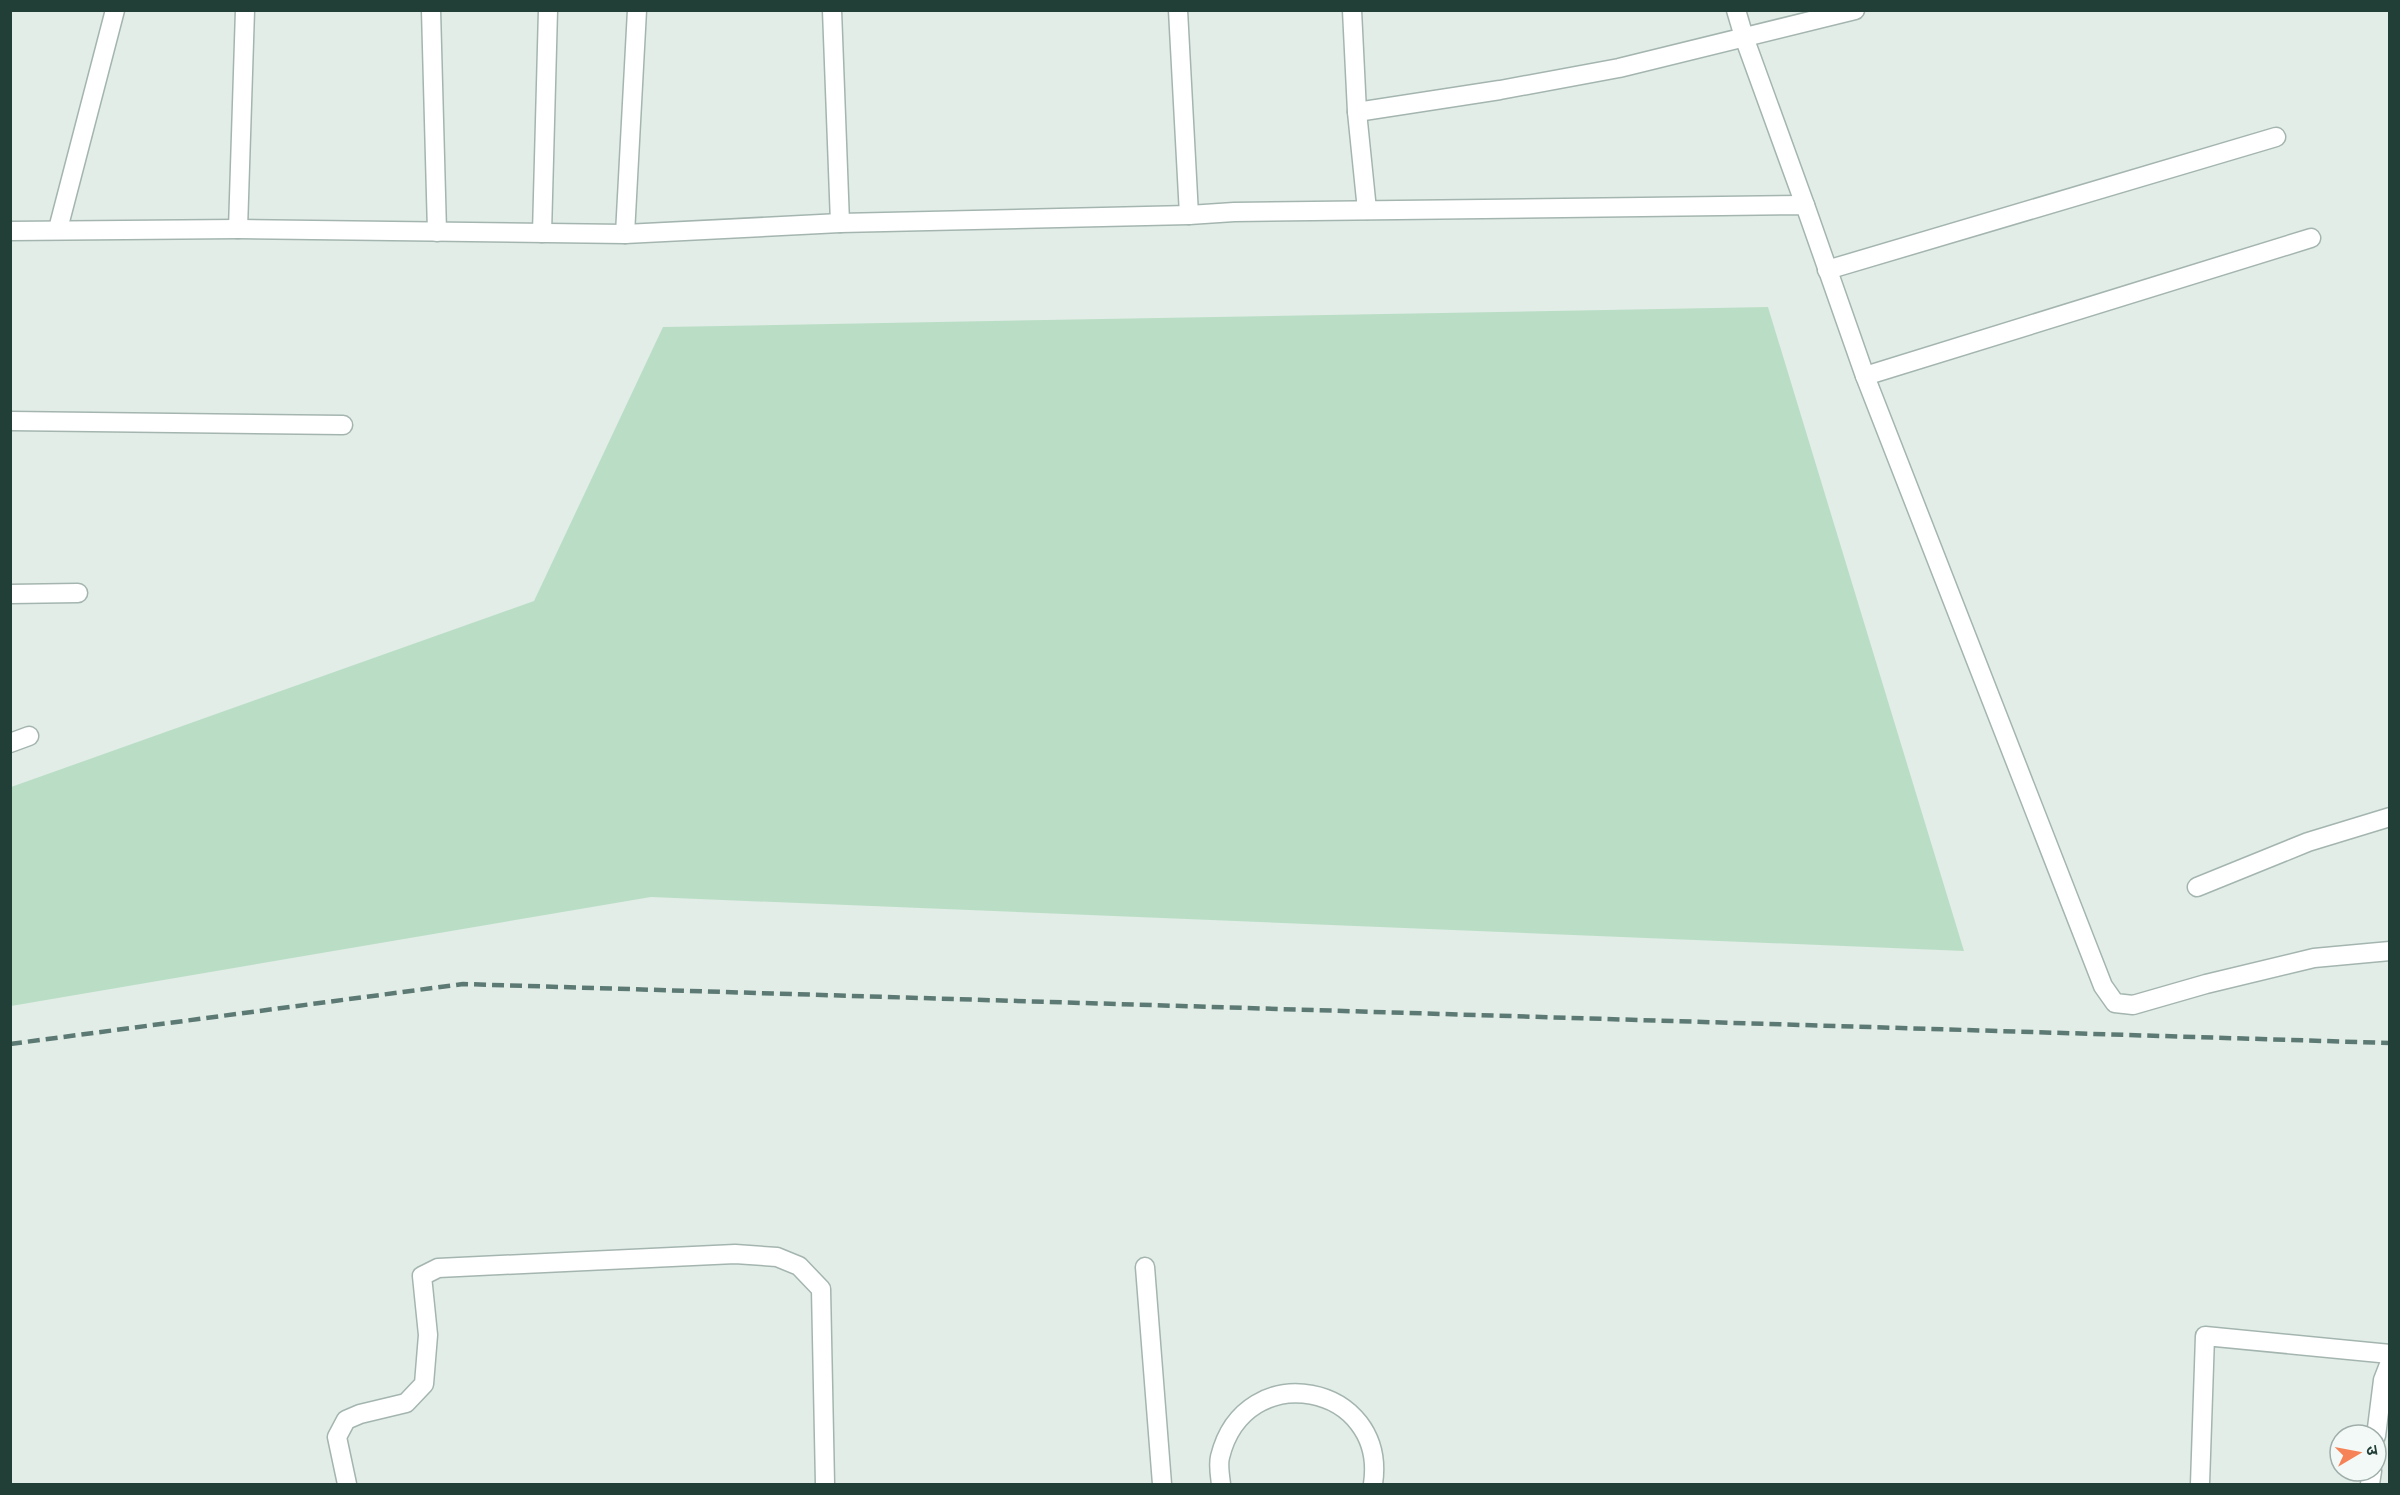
<svg xmlns="http://www.w3.org/2000/svg" width="2400" height="1495" viewBox="0 0 2400 1495" font-family="Rubik,'Noto Sans Devanagari',sans-serif">
	<rect width="100%" height="100%" fill="#e2ede8"/>
	<!-- green -->
	<polygon fill="#badec5" points="1768,307 1964,951 651,897 11,1006 11,787 534,601 663,327"/>
	<g fill="none" stroke-linecap="round" stroke-linejoin="round">
		<defs>
			<g id="minor">
				<polyline points="431,10 437,232"/>
				<polyline points="832,10 840,223"/>
				<polyline points="1178,10 1189,215"/>
				<polyline points="1352,10 1357,112 1367,210"/>
				<polyline points="1736,10 1744,37 1805,205"/>
				<polyline points="1357,112 1500,90 1619,68 1855,10"/>
				<polyline points="58,229 115,10"/>
				<polyline points="238,229 245,10"/>
				<polyline points="10,231 238,229 625,234 840,223 1189,215 1234,212 1805,205 1865,376 2103,986 2115,1003 2133,1005 2206,984 2314,958 2390,951"/>
				<polyline points="542,233 548,10"/>
				<polyline points="625,234 637,10"/>
				<polyline points="1827,270 2276,137"/>
				<polyline points="1865,376 2311,238"/>
				<polyline points="10,421 343,425"/>
				<polyline points="10,594 78,593"/>
				<polyline points="10,743 29,736"/>
				<polyline points="2197,887 2308,842 2390,817"/>
				<polyline points="1145,1267 1162,1484"/>
				<polyline points="2376,1436 2383,1380 2390,1362"/>
				<polyline points="347,1484 337,1437 346,1420 360,1414 406,1403 424,1384 428,1335 422,1276 438,1268 735,1254 777,1257 799,1266 821,1289 825,1484"/>
				<path d="M1221,1484C1220,1476 1218,1465 1220,1457C1245,1355 1388,1384 1373,1484"/>
				<polyline points="2200,1484 2205,1336 2390,1354"/>
				<polyline points="2370,1484 2372,1471"/>
			</g>
		</defs>
		<!-- minor casing -->
		<use href="#minor" stroke="#a4b5af" stroke-width="21"/>
		<!-- minor -->
		<use href="#minor" stroke="#fff" stroke-width="18"/>
		<!-- rail -->
		<polyline stroke="#5c7a73" stroke-width="4.5" stroke-dasharray="12 6" stroke-linecap="butt" points="10,1044 463,984 2390,1043"/>
	</g>
	<!-- border -->
	<rect width="2400" height="1495" fill="none" stroke="#213e37" stroke-width="24"/>
	<!-- north arrow -->
	<g transform="translate(2358 1453) rotate(80)"><circle r="28" fill="#f3f9f6" stroke="#9faeaa" stroke-width="1.5"/>
	<path d="M0-4.5L10 22L0 15L-10 22Z" fill="#f68357"/>
	<text y="-9" font-size="16" font-weight="bold" text-anchor="middle" fill="#213e37">उ</text>
	</g>
</svg>
